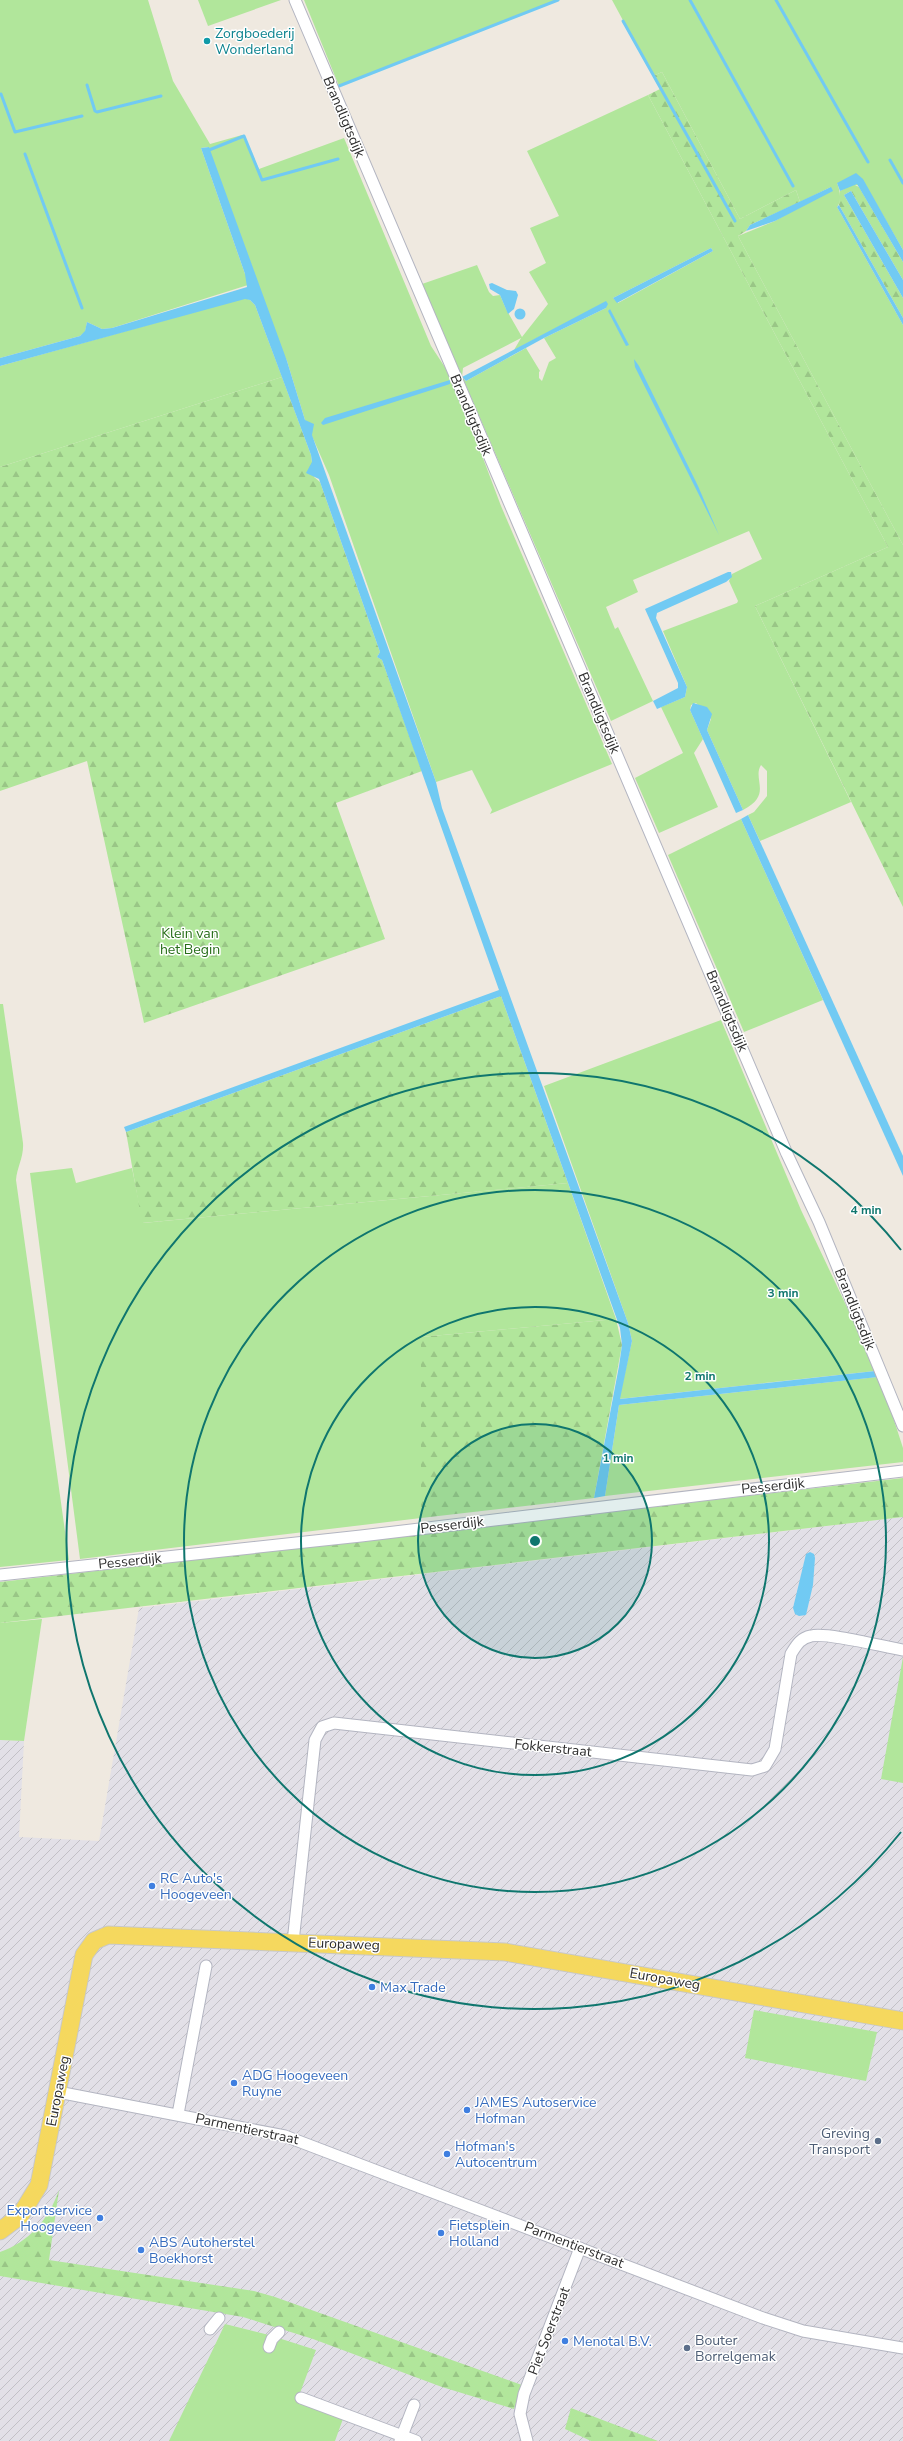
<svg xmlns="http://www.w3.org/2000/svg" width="903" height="2441" viewBox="0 0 903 2441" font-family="'Nunito Sans',sans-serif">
	<defs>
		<pattern id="industrial-furrows" width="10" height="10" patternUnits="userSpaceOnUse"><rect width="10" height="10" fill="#e2e0e7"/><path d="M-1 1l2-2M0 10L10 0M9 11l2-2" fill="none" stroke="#c2c0c6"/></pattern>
		<pattern id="forest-firs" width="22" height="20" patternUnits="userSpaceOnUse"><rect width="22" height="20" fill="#b1e69b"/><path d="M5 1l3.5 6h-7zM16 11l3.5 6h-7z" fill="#99c686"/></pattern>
	</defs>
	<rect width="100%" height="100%" fill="#efe9e0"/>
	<!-- industrial -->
	<polygon fill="url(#industrial-furrows)" points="903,1517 903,2441 0,2441 0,1740 24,1741 19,1837 99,1841 139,1608"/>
	<!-- grass -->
	<g fill="#b1e69b" fill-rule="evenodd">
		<path d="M0,0H148L173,81L210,144L242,135L259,169L344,138L431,346L454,381L501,506L612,764L490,814L492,810L472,770L436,782L329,475L305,420L287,361L248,285L112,328L102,329L87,322L85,332L80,336L0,358ZM208,147L254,272L245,274L201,148Z"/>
		<polygon points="198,0 281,0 208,26"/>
		<polygon points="304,0 559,0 339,86"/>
		<path d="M612,0H903V250L866,186L837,183C840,190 842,201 837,207L903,325V545L738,236L775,221L831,187L800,202L796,190L740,219L662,72L653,76Z"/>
		<path d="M648,95L888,547L755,606L851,802L760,841L748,815L754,812L767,796V771L761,765C752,779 773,795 743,810L707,730L711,719L696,703L691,705L690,710L703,739L694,753L718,807L659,833L635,778L683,753L661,707L685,697L687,687L663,631L737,603L738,601L729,581L732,574L762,559L749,531L633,580L638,592L606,607L615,629L618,627L653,701L611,721L422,284L477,265L489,292L493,296L500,295L506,309L522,337L548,304L529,272L546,263L530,228L559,216L527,151ZM711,248L713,251L618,303L613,298ZM606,302V308L544,338L556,358L549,362L542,381L539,378V372L540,371L526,348L466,381L462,377L463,368L521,338L514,350Z"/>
		<polygon points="245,298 250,300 255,305 282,377 0,467 0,366"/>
		<polygon points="741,819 823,1000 744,1032 668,855"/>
		<path d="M0,1004H3L23,1143C24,1157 17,1167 16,1180L69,1560L0,1567Z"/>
		<polygon points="721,1020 801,1210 880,1377 903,1448 903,1462 605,1496 619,1405 877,1377 875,1371 619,1399 632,1341 628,1323 544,1086"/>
		<polygon points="72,1168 76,1183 132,1168 143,1223 568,1183 616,1319 421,1337 421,1518 80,1559 30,1173"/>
		<polygon points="42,1619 24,1741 0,1740 0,1623"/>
		<polygon points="903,1657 903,1783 881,1779"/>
		<polygon points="754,2010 877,2032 866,2081 745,2058"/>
		<polygon points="225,2324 269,2335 316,2350 300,2393 344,2416 335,2441 169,2441"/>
	</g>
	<!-- forest -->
	<g fill="url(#forest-firs)">
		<polygon points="662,72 740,219 796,190 800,202 750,225 746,231 738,236 903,545 903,907 755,606 888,547 648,95 660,89 653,76"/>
		<polygon points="853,184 859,187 903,262 903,280 851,191 844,195 903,298 903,318 839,205 840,191"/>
		<polygon points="282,377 311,455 314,477 320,482 380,652 377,657 382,660 422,771 336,803 385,939 144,1023 87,761 0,791 0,467"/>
		<polygon points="501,996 568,1183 142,1223 126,1132"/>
		<polygon points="616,1319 622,1345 594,1498 421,1518 421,1337"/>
		<polygon points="903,1478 903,1517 0,1623 0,1582"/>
		<path d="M59,2190L49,2260L254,2291L275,2297L522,2385L514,2409L442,2387L313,2339L243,2317L0,2276V2252C29,2242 49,2219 59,2190Z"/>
		<polygon points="571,2408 658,2441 591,2441 565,2429"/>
	</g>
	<!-- water -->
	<g fill="#71caf3">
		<polygon points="209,147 287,361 305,420 314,424 312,435 436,782 442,808 628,1323 632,1341 620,1399 875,1371 878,1377 619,1405 605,1496 594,1498 619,1366 622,1345 620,1328 501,996 126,1132 124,1127 499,990 382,660 377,657 380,652 320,482 319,479 306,473 312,462 311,455 255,305 250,300 245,299 0,366 0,358 80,336 85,331 87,322 102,329 112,328 247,287 245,274 201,148"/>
		<polygon points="856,173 863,179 903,250 903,262 857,184 840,191 837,183"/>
		<polygon points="831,187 833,191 775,221 746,231 750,225"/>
		<polygon points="851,191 903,280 903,298 844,195"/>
		<polygon points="839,205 903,318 903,325 837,207"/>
		<polygon points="711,248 713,251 617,303 613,298"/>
		<polygon points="492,283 507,290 516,291 518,295 514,309 508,314 500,295 490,289 489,284"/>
		<polygon points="606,301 608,304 606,308 544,338 466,381 462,377"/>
		<circle cx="520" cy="314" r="5.5"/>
		<polygon points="610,309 629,345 626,346 608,311"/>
		<polygon points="634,359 639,366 698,486 719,535 635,367"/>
		<polygon points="450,380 450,384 323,425 321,423 325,418"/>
		<polygon points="728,572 731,572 732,577 726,582 657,613 656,618 687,687 685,697 657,709 653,701 678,688 678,683 645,609"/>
		<polygon points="693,703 707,707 712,714 707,730 743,810 736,813 690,710"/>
		<polygon points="748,815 903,1156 903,1176 741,819"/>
		<polygon points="810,1552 814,1554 815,1558 813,1585 806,1615 799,1616 795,1614 793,1608 806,1554"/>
	</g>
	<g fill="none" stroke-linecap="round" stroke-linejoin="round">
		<!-- stream -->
		<g stroke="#71caf3" stroke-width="3">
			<polyline points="690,0 793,186"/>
			<polyline points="776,0 868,162"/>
			<polyline points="623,21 735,221"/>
			<polyline points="87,85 95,111 97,112 161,96"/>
			<polyline points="339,86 558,0"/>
			<polyline points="1,94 15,132 82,116"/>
			<polyline points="209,150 244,136 262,180 338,159"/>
			<polyline points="25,154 82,308"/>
			<polyline points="890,160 903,183"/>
		</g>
		<defs>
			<g id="street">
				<polyline points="295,0 787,1154 819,1222 903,1426"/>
				<polyline points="0,1575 361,1536 903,1471"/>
				<path d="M293,1942L315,1740L322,1727L334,1723L752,1770L765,1766L775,1749L791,1654C796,1646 800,1638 811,1636C827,1632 884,1647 903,1650"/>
				<polyline points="58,2092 285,2136 763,2318 803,2331 903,2348"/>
				<polyline points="178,2114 206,1966"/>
				<polyline points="210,2329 219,2318"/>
				<polyline points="269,2347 272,2339 279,2332"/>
				<polyline points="301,2398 416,2441"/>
				<polyline points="400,2441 414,2405"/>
				<polyline points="527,2441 520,2414 524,2394 580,2248"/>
			</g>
			<polyline id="primary" points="0,2231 20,2216 39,2185 84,1955 94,1941 108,1935 505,1952 903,2021"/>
		</defs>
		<!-- street casing -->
		<use href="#street" stroke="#b3b5c1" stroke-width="13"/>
		<!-- primary casing -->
		<use href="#primary" stroke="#c8c8c8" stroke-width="19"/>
		<!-- street -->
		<use href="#street" stroke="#fff" stroke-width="11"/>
		<!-- primary -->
		<use href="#primary" stroke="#f5d85e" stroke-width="17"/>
	</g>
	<!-- distance rings -->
	<circle cx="535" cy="1541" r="117" fill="#0f766e" fill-opacity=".12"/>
	<g fill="none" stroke="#0f766e" stroke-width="2">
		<circle cx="535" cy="1541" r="117"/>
		<circle cx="535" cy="1541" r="234"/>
		<circle cx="535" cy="1541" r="351"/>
		<path d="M901 1832A468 468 0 1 1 901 1250"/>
	</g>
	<!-- markers -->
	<circle fill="#0f9aa8" stroke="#fff" stroke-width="1.5" cx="207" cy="41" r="4"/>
	<g fill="#3f7fe0" stroke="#fff" stroke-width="1.5">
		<circle cx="152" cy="1886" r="4"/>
		<circle cx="372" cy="1987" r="4"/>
		<circle cx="234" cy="2083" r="4"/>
		<circle cx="467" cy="2110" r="4"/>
		<circle cx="447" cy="2154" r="4"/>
		<circle cx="100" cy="2218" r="4"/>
		<circle cx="441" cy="2233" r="4"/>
		<circle cx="141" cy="2250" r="4"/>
		<circle cx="565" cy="2341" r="4"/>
	</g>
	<g fill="#5c6f8a" stroke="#fff" stroke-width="1.5">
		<circle cx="878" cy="2141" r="4"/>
		<circle cx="687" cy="2348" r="4"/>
	</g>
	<g text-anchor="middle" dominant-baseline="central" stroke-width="3" stroke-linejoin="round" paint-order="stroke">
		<!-- culture labels -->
		<g font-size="14" fill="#0d838f" stroke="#fff" text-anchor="start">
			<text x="215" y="33">Zorgboederij<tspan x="215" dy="16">Wonderland</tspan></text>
		</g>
		<!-- street labels -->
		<g font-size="14" fill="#2d2d2d" stroke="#fff">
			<text transform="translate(344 117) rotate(67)">Brandligtsdijk</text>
			<text transform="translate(471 415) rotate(67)">Brandligtsdijk</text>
			<text transform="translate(599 713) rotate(67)">Brandligtsdijk</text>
			<text transform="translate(727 1011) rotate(67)">Brandligtsdijk</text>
			<text transform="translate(855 1309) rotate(68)">Brandligtsdijk</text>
			<text transform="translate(773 1486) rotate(-6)">Pesserdijk</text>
			<text transform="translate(452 1525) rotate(-7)">Pesserdijk</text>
			<text transform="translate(130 1561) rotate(-6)">Pesserdijk</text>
			<text transform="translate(553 1748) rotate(6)">Fokkerstraat</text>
			<text transform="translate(344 1944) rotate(2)">Europaweg</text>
			<text transform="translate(665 1979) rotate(10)">Europaweg</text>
			<text transform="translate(58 2091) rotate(-79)">Europaweg</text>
			<text transform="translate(247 2129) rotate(12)">Parmentierstraat</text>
			<text transform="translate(574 2245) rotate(21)">Parmentierstraat</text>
			<text transform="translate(549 2331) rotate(-69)">Piet Soerstraat</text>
		</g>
		<!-- park labels -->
		<g font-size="14" fill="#276e19" stroke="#fff">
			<text x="190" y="933">Klein van<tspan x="190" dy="16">het Begin</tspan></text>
		</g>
		<!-- shop labels -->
		<g font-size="14" fill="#366cbe" stroke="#fff" text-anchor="start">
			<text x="160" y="1878">RC Auto's<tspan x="160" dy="16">Hoogeveen</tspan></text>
			<text x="380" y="1987">Max Trade</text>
			<text x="242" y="2075">ADG Hoogeveen<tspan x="242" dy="16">Ruyne</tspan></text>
			<text x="475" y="2102">JAMES Autoservice<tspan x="475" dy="16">Hofman</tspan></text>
			<text x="455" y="2146">Hofman's<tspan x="455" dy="16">Autocentrum</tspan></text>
			<text x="92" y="2210" text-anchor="end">Exportservice<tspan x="92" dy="16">Hoogeveen</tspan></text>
			<text x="449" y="2225">Fietsplein<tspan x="449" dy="16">Holland</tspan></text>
			<text x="149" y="2242">ABS Autoherstel<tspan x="149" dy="16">Boekhorst</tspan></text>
			<text x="573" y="2341">Menotal B.V.</text>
		</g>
		<!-- service labels -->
		<g font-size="14" fill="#4e5e75" stroke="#fff" text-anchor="end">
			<text x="870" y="2133">Greving<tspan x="870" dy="16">Transport</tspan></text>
			<text x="695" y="2340" text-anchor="start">Bouter<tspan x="695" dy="16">Borrelgemak</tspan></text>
		</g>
	</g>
	<circle cx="535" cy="1541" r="6" fill="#0f766e" stroke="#fff" stroke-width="2"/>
	<g font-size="12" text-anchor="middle" font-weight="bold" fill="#0f766e" stroke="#fff" stroke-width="3" stroke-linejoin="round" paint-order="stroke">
		<text x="866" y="1214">4 min</text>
		<text x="783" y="1297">3 min</text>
		<text x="700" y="1380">2 min</text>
		<text x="618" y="1462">1 min</text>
	</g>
</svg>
